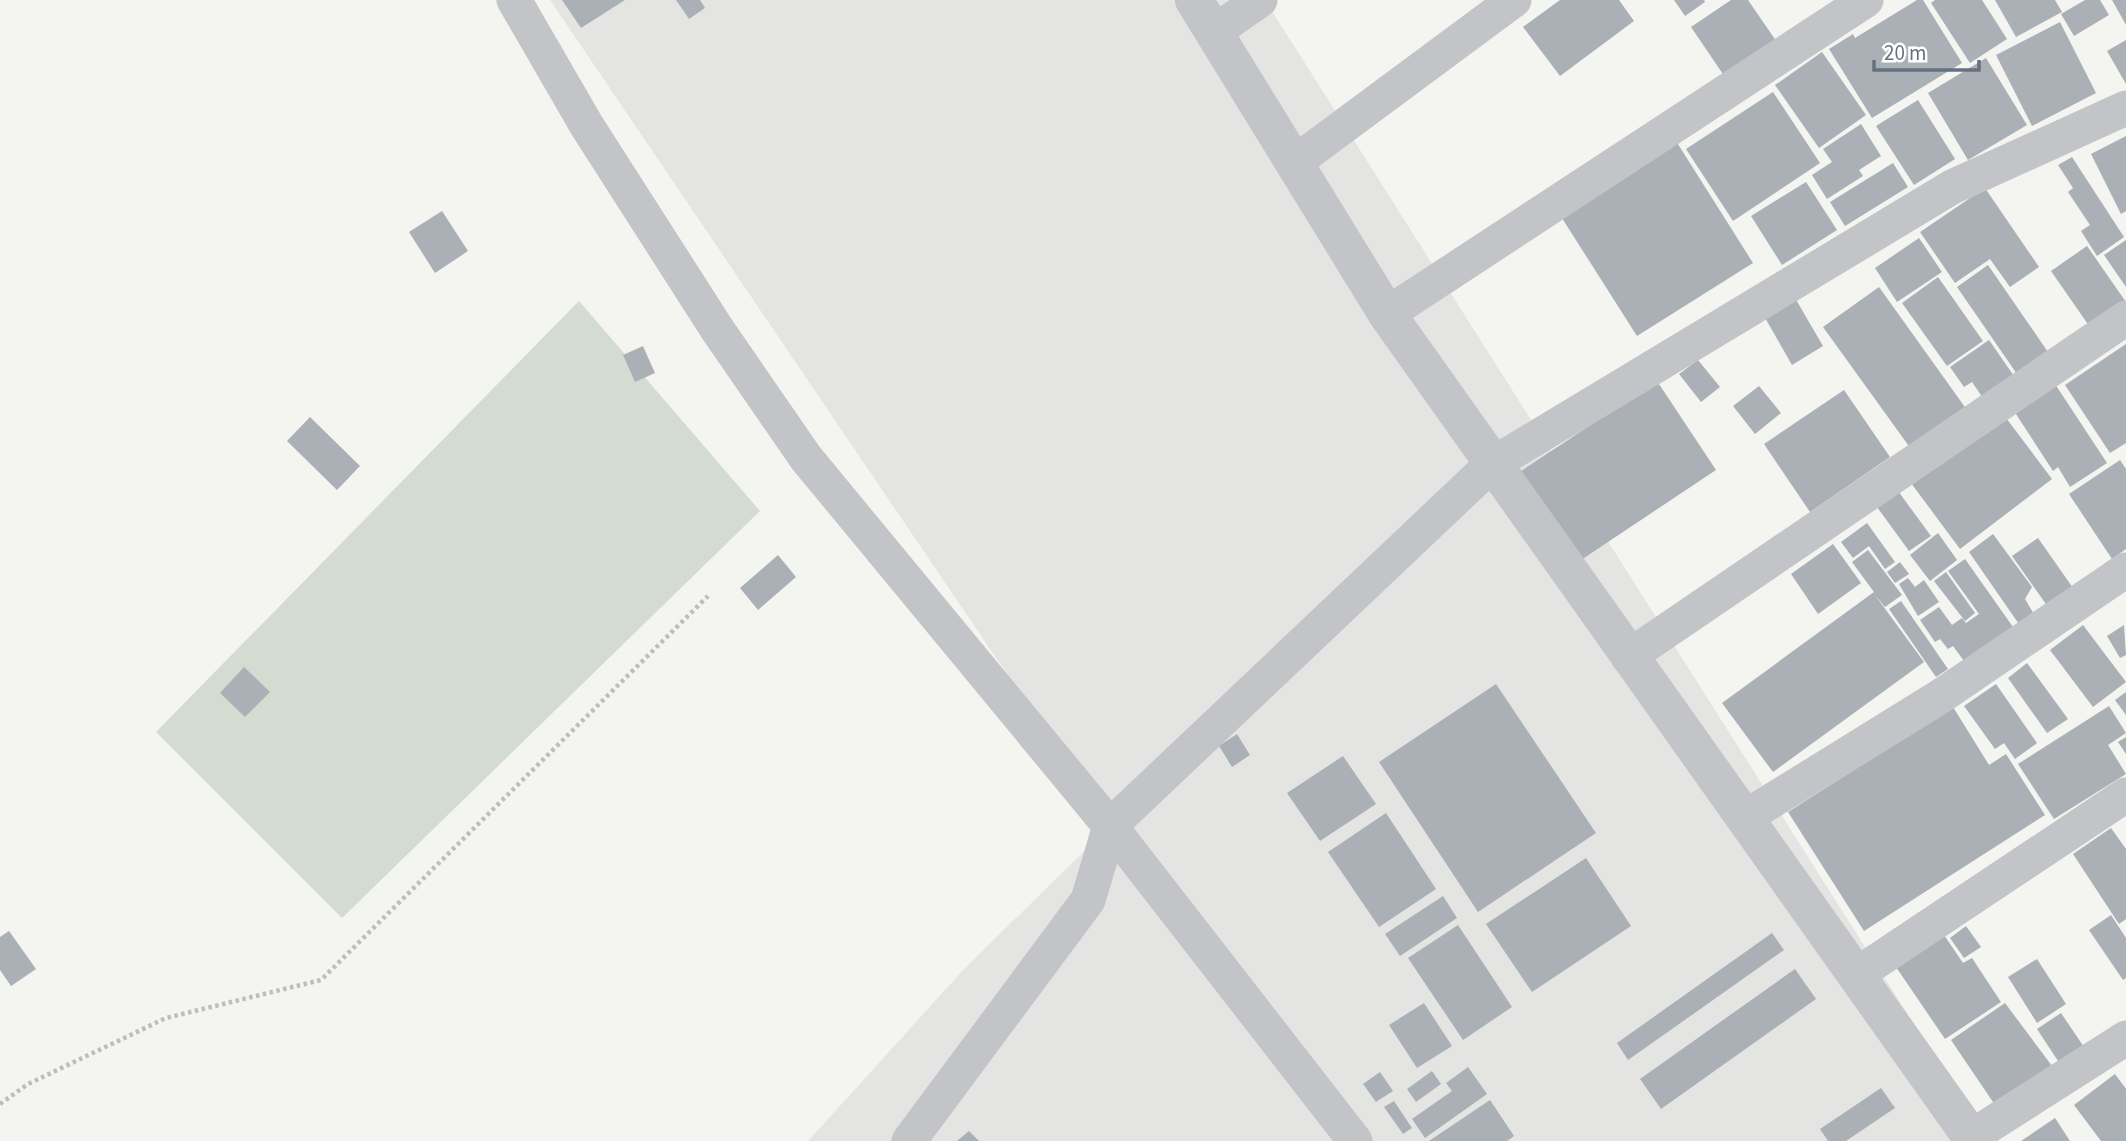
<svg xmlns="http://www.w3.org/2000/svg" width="2126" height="1141" viewBox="0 0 2126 1141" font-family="'Source Sans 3',sans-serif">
	<rect width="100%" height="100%" fill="#f4f4f0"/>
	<!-- built -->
	<polygon fill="#e4e5e3" points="550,0 1265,0 1988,1141 808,1141 965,968 1110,826"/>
	<!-- green -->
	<polygon fill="#d4dbd1" points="579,301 760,511 342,918 156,732"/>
	<!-- building -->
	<g fill="#aab0b5">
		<polygon points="562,0 625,0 581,28"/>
		<polygon points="676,0 700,0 705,8 689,19"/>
		<polygon points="1560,0 1619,0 1634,21 1560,76 1523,27"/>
		<polygon points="1674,0 1704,0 1705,2 1685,16"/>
		<polygon points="1731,0 1748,0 1781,48 1729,83 1691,27"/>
		<polygon points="1917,0 1923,0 1962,63 1872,118 1829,49 1853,34 1855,38"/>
		<polygon points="1935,0 1982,0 2007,39 1970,63 1931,3"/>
		<polygon points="1995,0 2055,0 2062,12 2016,37"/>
		<polygon points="2085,0 2100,0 2109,15 2074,36 2061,14"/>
		<polygon points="2112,0 2126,0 2126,25"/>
		<polygon points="2060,22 2096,93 2032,126 1996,55"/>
		<polygon points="2126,40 2126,84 2107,51"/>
		<polygon points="1822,52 1866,115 1819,148 1775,85"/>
		<polygon points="1986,58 2027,125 1968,160 1928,93"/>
		<polygon points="1773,92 1820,163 1733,221 1686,149"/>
		<polygon points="1918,100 1955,159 1914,185 1876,126"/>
		<polygon points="1861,124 1881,156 1859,170 1863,176 1827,199 1812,175 1832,162 1823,149"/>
		<polygon points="2126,136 2126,211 2121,214 2091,154"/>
		<polygon points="1676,141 1753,263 1637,336 1560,215"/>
		<polygon points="2072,157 2124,237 2097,256 2081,231 2090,225 2068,192 2073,188 2058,165"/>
		<polygon points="1893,163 1908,187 1845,226 1830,202"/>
		<polygon points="1806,182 1837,230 1782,265 1751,216"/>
		<polygon points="1985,188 2039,267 2010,287 1990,259 1955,283 1920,232"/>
		<polygon points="442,211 468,251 435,273 409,232"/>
		<polygon points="1919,238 1942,272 1897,302 1875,268"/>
		<polygon points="2126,240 2126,287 2104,255"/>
		<polygon points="2087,246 2126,302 2094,333 2051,271"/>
		<polygon points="1988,265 2050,355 2019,377 1957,287"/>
		<polygon points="1938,277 1983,341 1947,366 1902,303"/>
		<polygon points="1879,287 1967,410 1911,449 1823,327"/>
		<polygon points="1795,298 1823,346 1792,365 1764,316"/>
		<polygon points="1989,340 2016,379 1985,401 1972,382 1964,387 1950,367"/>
		<polygon points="2126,344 2126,443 2110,453 2065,385"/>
		<polygon points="643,346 655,373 635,382 623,355"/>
		<polygon points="1698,360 1720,387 1701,402 1679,374"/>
		<polygon points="1657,381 1716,470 1578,562 1518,473"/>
		<polygon points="2055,384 2107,463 2070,487 2058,467 2053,471 2014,411"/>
		<polygon points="1759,386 1781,413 1755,434 1733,406"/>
		<polygon points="1844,390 1890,457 1810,512 1764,444"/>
		<polygon points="2003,414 2052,479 1960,549 1911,483"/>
		<polygon points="310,417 360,466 337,490 287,441"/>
		<polygon points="2120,460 2126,469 2126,549 2112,559 2069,494"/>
		<polygon points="1898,491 1931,536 1909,551 1877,507"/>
		<polygon points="1867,523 1895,562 1885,569 1869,546 1853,558 1841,542"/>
		<polygon points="1938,533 1957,560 1930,581 1910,555"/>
		<polygon points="1993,534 2032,587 2025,599 2035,616 2021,627 1969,552"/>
		<polygon points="2038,538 2073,588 2048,607 2012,556"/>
		<polygon points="1833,544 1861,583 1818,614 1791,574"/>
		<polygon points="1868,550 1902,595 1885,607 1875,595 1924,662 1773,772 1722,703 1874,592 1852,562"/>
		<polygon points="778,555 796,577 758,610 740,588"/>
		<polygon points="1965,559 2013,627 1964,661 1953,646 1948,649 1940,639 1935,642 1920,620 1939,607 1952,625 1962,618 1966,623 1979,614 1948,571"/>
		<polygon points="1900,562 1909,574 1895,583 1887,572"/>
		<polygon points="1946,572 1975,613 1965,621 1934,581"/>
		<polygon points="1908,578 1915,587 1924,580 1939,602 1918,616 1899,584"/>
		<polygon points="1901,601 1948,669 1936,677 1889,609"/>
		<polygon points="2083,625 2126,682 2093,707 2050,650"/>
		<polygon points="2124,625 2126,655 2120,658 2107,636"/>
		<polygon points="2027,663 2068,719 2047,733 2008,678"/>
		<polygon points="244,667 270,692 245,717 220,693"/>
		<polygon points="1496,684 1596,833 1478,912 1379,762"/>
		<polygon points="1996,684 2037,743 2015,759 2004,743 1995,749 1964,706"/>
		<polygon points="2126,692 2126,715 2115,700"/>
		<polygon points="2109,706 2126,733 2108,745 2126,774 2054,819 2018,764"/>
		<polygon points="1953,707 1989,765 2006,754 2045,815 1864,931 1788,812"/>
		<polygon points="1237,734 1250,755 1232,767 1219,746"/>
		<polygon points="2126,737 2126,754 2118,742"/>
		<polygon points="1343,756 1376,804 1320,841 1287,793"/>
		<polygon points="1386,813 1436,889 1379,927 1328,852"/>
		<polygon points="2111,828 2126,849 2126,919 2119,924 2073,854"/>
		<polygon points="1586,858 1631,926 1532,992 1486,924"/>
		<polygon points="1443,896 1457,918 1400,956 1385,934"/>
		<polygon points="2111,915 2126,938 2126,978 2123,980 2089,930"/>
		<polygon points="1458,925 1512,1007 1463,1040 1408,958"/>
		<polygon points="1966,926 1981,947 1964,958 1950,938"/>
		<polygon points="9,931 36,969 11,986 0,970 0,937"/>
		<polygon points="1772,933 1784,950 1628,1060 1617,1043"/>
		<polygon points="1944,935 1963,963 1972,958 2001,1002 1945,1039 1896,967"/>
		<polygon points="2037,959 2066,1004 2037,1023 2008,977"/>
		<polygon points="1795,969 1816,999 1661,1109 1640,1079"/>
		<polygon points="1424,1003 1452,1046 1417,1068 1389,1025"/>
		<polygon points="2005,1003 2052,1066 1995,1105 1951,1040"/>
		<polygon points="2061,1013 2086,1050 2062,1067 2037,1029"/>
		<polygon points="1468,1067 1487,1094 1425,1138 1412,1119 1452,1091 1446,1083"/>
		<polygon points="1432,1071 1441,1084 1416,1102 1407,1089"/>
		<polygon points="1380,1072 1393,1091 1376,1102 1363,1084"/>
		<polygon points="2115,1074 2126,1089 2126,1141 2101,1141 2074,1105"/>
		<polygon points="1881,1088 1895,1108 1846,1141 1828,1141 1820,1129"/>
		<polygon points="1490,1100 1514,1136 1507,1141 1429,1141"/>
		<polygon points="1394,1101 1412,1128 1403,1134 1384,1107"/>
		<polygon points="2055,1118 2070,1141 2021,1141"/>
		<polygon points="969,1131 979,1141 957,1141"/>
	</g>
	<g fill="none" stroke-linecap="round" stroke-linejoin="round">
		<!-- path -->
		<polyline stroke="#bbbdbf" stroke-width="4.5" stroke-dasharray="3.5 3.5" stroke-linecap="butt" points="0,1104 28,1084 166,1018 321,980 708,596"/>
		<!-- minor -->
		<g stroke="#c2c4c8" stroke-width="35">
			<polyline points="514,0 587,126 717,329 806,458 1110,826 1355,1141"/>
			<polyline points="1213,33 1260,0"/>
			<polyline points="1294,163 1514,0"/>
			<polyline points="1387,314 1866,0"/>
			<polyline points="1628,657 2126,318"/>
			<polyline points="1744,818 1941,696 2126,570"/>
			<polyline points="1856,975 2126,795"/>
			<polyline points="1971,1137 2126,1038"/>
			<polyline points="909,1141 1088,900 1110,826 1491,465 1952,187 2126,108"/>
		</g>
		<!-- tertiary -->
		<polyline stroke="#c2c4c8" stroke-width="38" points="1194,0 1387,314 1974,1141"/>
	</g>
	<!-- scale -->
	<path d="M1874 60v10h105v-10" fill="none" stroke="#647180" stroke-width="3.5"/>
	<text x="1884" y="60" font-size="21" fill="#647180" stroke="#ffffff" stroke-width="5" paint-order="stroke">20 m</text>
</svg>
